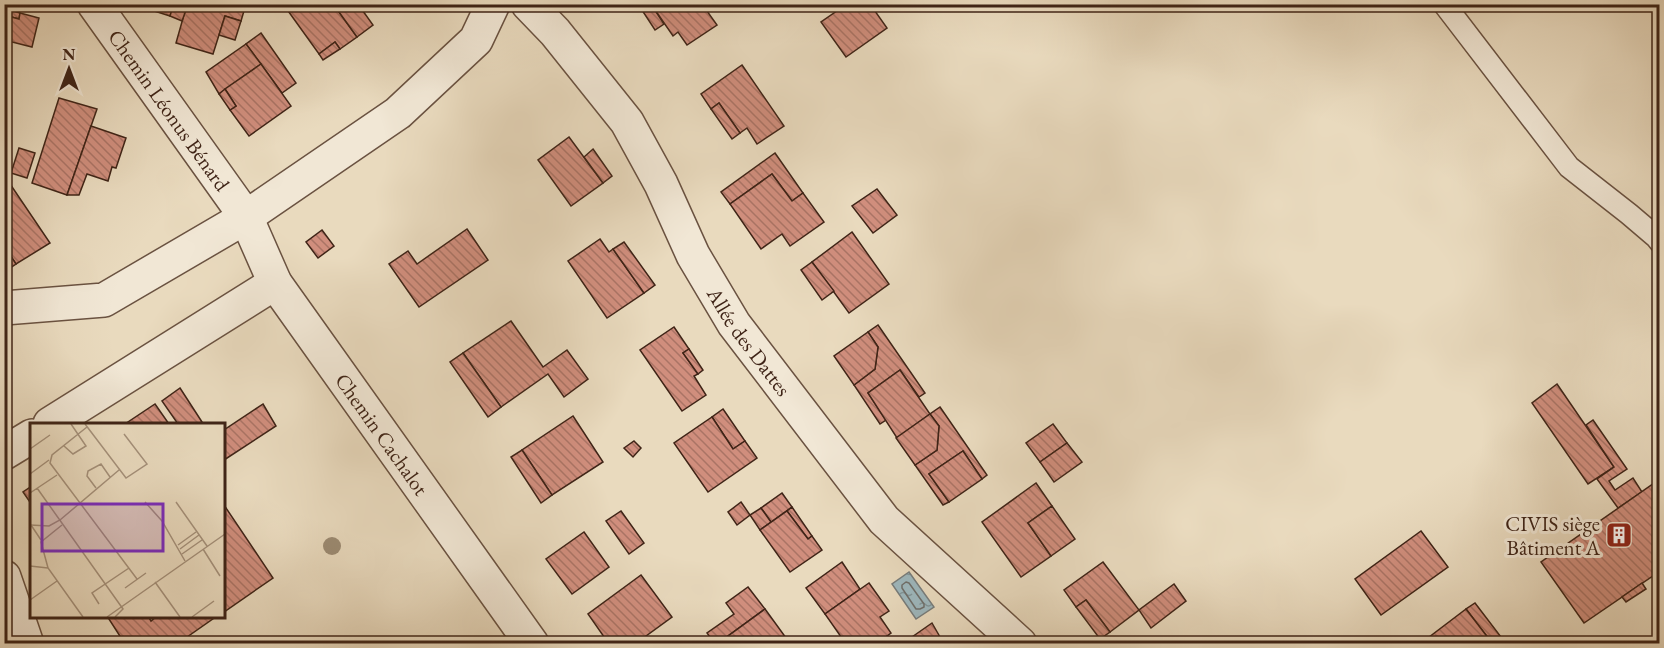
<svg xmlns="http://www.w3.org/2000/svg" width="1664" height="648" viewBox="0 0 1664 648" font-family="'EB Garamond',serif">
	<defs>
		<pattern id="water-ripples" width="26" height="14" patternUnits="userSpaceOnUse" patternTransform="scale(1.5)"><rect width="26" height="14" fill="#9db7bd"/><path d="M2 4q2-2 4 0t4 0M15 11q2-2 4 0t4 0" fill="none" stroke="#819599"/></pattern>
		<pattern id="building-back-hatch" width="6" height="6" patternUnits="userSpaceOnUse" patternTransform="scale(1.5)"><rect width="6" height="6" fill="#d08e7d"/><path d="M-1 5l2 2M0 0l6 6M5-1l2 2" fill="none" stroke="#aa7465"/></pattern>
	</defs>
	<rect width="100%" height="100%" fill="#e9dabe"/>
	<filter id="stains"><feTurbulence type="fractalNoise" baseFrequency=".00333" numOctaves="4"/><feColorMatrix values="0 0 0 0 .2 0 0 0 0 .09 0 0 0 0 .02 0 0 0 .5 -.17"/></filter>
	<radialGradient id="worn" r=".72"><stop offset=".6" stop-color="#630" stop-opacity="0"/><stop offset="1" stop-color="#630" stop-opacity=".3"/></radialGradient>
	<!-- water -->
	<polygon fill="url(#water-ripples)" stroke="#777c7b" stroke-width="1.5" points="909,572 934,607 916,619 892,584"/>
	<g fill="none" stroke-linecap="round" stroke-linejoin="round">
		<!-- shore -->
		<polygon stroke="#6e6e6a" stroke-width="1.5" points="906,582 909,583 924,604 924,607 920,609 916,609 902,588 902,585"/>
	</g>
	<!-- building -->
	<g fill="url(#building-back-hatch)" stroke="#3f2417" stroke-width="1.5">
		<polygon points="149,4 187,4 186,10 173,6 170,16 148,9"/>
		<polygon points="187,4 246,4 241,21 225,16 213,54 176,43"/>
		<polygon points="290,4 331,4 332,6 334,5 357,37 340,49 335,42 319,54 286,8"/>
		<polygon points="331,4 358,4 373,25 357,37 334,5 332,6"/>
		<polygon points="638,4 651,4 664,24 655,30"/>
		<polygon points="651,4 702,4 717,25 687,45 678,32 673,36"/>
		<polygon points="847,4 870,4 887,28 846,57 821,22"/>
		<polygon points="173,6 186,10 182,21 170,16"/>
		<polygon points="4,8 20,13 19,19 4,15"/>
		<polygon points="20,13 39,18 32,47 4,40 4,15 19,19"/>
		<polygon points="225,16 241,21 235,40 219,35"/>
		<polygon points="261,33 296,83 282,93 246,44"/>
		<polygon points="335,42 340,49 323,60 319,54"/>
		<polygon points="246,44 261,64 219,94 206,72"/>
		<polygon points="261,64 291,106 249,136 230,110 236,106 225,89"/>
		<polygon points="742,65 784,126 757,144 747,128 740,133 719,103 711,109 701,94"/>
		<polygon points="225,89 236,106 230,110 219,94"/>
		<polygon points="59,98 97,109 67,195 32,183"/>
		<polygon points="719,103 740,133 732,139 711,109"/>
		<polygon points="91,126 126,138 116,168 112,167 108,181 87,174 79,195 67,195"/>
		<polygon points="569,137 603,183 571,206 538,160"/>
		<polygon points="19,148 35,153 27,178 11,173"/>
		<polygon points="593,149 612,176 603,183 584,157"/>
		<polygon points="775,153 803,193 792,201 772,174 730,204 721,192"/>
		<polygon points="772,174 792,201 803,193 824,222 790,246 782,234 761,249 730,204"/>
		<polygon points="4,175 50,243 16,264 4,246"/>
		<polygon points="877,189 897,215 873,233 852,206"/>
		<polygon points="467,229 488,260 419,307 389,264 408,251 417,264"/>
		<polygon points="322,230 334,246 318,258 306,242"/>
		<polygon points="852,232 889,284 849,313 812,262"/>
		<polygon points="600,239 609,252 613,249 644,293 607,318 568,261"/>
		<polygon points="624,242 655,285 644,293 613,249"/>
		<polygon points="4,246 16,264 4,272"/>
		<polygon points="812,262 834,291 822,300 801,270"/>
		<polygon points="511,321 543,367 567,350 588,379 564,397 548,374 501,407 463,353"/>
		<polygon points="878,325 925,393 919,397 900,370 868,393 886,420 880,424 854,385 875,369 878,347 868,332"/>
		<polygon points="674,327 689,349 683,353 698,374 694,376 706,395 682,411 640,350"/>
		<polygon points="868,332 878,347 875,369 854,385 834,356"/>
		<polygon points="689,349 703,370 698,374 683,353"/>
		<polygon points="463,353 501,407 488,417 450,362"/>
		<polygon points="900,370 930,414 897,438 868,393"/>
		<polygon points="1557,384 1614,467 1588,484 1532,403"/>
		<polygon points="180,388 202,422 197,424 178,424 162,401"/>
		<polygon points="155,404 169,424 125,424"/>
		<polygon points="263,404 276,426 224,460 224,430"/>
		<polygon points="940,407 987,475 982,479 963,451 929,474 949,502 943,505 915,465 937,450 939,426 930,414"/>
		<polygon points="723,409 745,441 733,449 712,417"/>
		<polygon points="930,414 939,426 937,450 915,465 896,438"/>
		<polygon points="573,416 603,462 552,495 522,450"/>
		<polygon points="712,417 733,449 745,441 757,458 708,492 674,443"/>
		<polygon points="1593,420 1627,469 1609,481 1615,490 1633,478 1642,492 1618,508 1597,479 1614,467 1586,425"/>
		<polygon points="1053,424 1067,443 1040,462 1026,443"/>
		<polygon points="634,441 641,448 633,457 624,448"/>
		<polygon points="1067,443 1082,462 1054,482 1040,462"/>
		<polygon points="522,450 552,495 541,503 511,457"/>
		<polygon points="963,451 982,479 949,502 929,474"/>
		<polygon points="1660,479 1660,571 1584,623 1541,562"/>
		<polygon points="1036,483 1052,506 1028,523 1051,556 1021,577 982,522"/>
		<polygon points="32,486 32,505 23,492"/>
		<polygon points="782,493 792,507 771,522 761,508"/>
		<polygon points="741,502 750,515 737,525 728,512"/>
		<polygon points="224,505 273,578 224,612"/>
		<polygon points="1052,506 1075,539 1051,556 1028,523"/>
		<polygon points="792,507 812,536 808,539 787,511"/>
		<polygon points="761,508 771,522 760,530 750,515"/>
		<polygon points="621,511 644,543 629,554 606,521"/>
		<polygon points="787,511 808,539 812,536 822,550 790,572 760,530"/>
		<polygon points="1421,531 1448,567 1381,615 1355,579"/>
		<polygon points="584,532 609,567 572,594 546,559"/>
		<polygon points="842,562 860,589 825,614 806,588"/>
		<polygon points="1103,562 1139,610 1110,632 1086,600 1076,607 1064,590"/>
		<polygon points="641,575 672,617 635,644 609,644 588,614"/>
		<polygon points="869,583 889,611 880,617 891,633 876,644 846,644 825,614"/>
		<polygon points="1642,583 1646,589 1626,602 1622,597"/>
		<polygon points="1174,584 1186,601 1151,628 1139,610"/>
		<polygon points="748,587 765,609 724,639 728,644 715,644 707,633 734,614 726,603"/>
		<polygon points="1086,600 1110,632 1100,639 1076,607"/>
		<polygon points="1475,603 1501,637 1492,643 1466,609"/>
		<polygon points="765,609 789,642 728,644 724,639"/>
		<polygon points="1466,609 1492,643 1420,644"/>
		<polygon points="107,616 148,616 151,621 157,616 217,616 177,644 125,644"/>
		<polygon points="932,623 944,644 902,644"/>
	</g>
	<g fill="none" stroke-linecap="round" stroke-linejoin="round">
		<defs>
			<polyline id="lane" points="1444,4 1569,167 1629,214 1656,237 1660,242"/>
			<g id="street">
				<path id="s1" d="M94,4L246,217L275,283L532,644"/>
				<path id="s2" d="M528,4L555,32L627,122L661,184L693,255L734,324L884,520L1020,644"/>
				<polyline points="4,308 104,300 246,217 398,113 476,40 493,4"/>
				<polyline points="50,424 275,283"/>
				<polyline points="4,453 32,436"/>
				<polyline points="4,577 27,644"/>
			</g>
		</defs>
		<!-- lane casing -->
		<use href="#lane" stroke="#6a5241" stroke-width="24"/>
		<!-- street casing -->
		<use href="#street" stroke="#6a5241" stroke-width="36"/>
		<!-- lane -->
		<use href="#lane" stroke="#f1e7d5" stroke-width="21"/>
		<!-- street -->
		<use href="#street" stroke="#f1e7d5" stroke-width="33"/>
	</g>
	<!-- trees -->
	<circle fill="#9c8b73" cx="332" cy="546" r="9"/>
	<!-- icons -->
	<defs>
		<symbol id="building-square" viewBox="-11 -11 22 22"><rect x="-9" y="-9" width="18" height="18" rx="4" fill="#8f2418" stroke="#f1e7d5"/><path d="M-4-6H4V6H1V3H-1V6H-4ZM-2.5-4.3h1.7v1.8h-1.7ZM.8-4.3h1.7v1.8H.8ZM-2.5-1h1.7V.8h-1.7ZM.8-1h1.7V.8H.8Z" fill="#fff"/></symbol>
	</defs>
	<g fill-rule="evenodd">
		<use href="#building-square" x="1604" y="520" width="30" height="30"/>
	</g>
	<g text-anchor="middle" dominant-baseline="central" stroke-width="6" stroke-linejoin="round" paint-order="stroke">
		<!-- street labels -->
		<g font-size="21" fill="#3f2417" stroke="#f1e7d5">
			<text stroke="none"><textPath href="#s1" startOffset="130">Chemin Léonus Bénard</textPath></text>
			<text stroke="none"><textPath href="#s2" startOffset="406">Allée des Dattes</textPath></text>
			<text stroke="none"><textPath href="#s1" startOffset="519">Chemin Cachalot</textPath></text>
		</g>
		<!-- poi labels -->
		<g font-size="21" fill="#3f2417" stroke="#f1e7d5" text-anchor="end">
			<text x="1600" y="523">CIVIS siège<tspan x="1600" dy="24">Bâtiment A</tspan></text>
		</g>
	</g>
	<!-- overview -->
	<g transform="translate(30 423)">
		<rect width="195" height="195" fill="#e9dabe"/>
		<path fill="none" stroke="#a5917b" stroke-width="1.5" d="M55,1L96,55L117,41L94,11M57,4L22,32L20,40L107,156M34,23L43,31L56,23L41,1M0,26L20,12M0,51L19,37M7,65L93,186L85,194M66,65L57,53L58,48L71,41L80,54M0,70L27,52M115,79L132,98L155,138M146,79L177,123M0,102L19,103L30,97L89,47M1,102L11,117M32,102L11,119L18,145L53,194M148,122L166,109M150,126L169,112M173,126L190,153M152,131L172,117M0,143L18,145M125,159L150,194M95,165L116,150M0,177L27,158M69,181L62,170L99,145M77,194L195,111M162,194L184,178"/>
		<path fill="#7b2cbf" fill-opacity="0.15" stroke="#7b2cbf" stroke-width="3" d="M12,81H133V128H12Z"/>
		<rect width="195" height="195" fill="none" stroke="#3f2417" stroke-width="3"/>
	</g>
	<!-- margin -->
	<rect width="1664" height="648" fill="none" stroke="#e9dabe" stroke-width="24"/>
	<rect x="6" y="6" width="1652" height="636" fill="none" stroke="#3f2417" stroke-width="3"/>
	<rect x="12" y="12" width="1640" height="624" fill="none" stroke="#3f2417" stroke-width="1.5"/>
	<!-- north arrow -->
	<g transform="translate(69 69)" stroke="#f1e7d5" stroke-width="4.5" paint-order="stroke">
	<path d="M0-4.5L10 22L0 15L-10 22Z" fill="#3f2417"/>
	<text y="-9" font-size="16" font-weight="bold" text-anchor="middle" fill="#3f2417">N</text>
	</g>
	<rect width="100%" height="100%" filter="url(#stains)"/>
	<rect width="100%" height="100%" fill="url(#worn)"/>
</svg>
